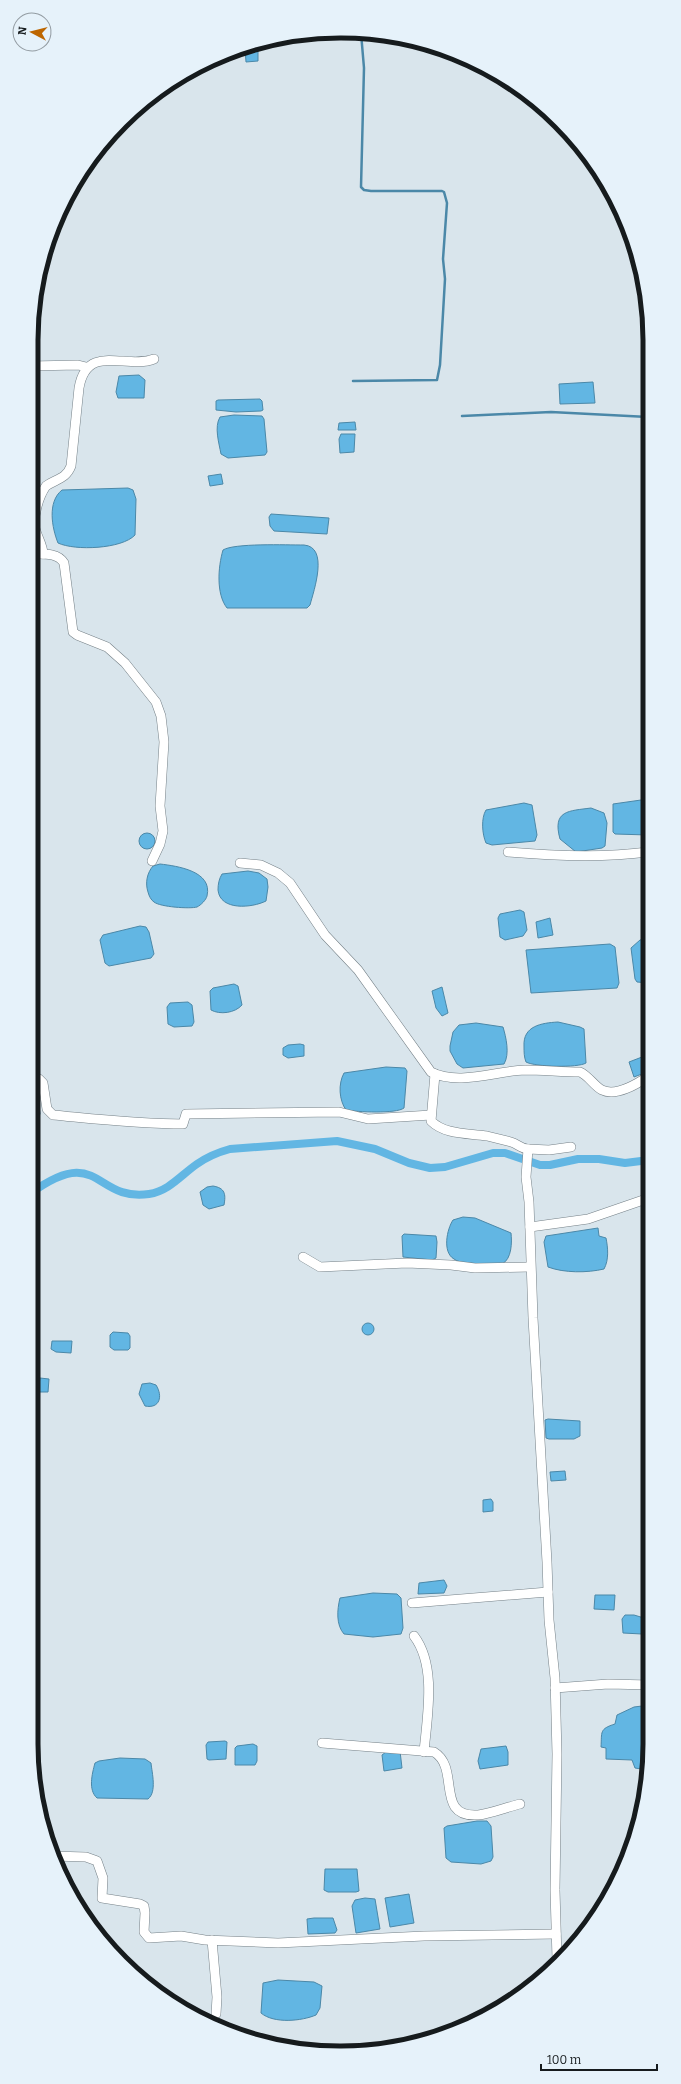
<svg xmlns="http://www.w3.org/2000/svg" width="681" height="2084" viewBox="0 0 681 2084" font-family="Bitter,serif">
	<rect width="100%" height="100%" fill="#d9e5ec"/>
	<!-- water -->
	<g fill="#62b6e3" stroke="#4b88a8">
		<polygon points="258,44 258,61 246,62 245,48"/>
		<polygon points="139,375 145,380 144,398 118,398 116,392 119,376"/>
		<polygon points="593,382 595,403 560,404 559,384"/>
		<polygon points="260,399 262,401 263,410 261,411 236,412 216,410 216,401 218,400"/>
		<path d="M234,415L262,416L264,419L267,452L265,455L228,458L221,454C219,443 214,427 220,417Z"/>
		<polygon points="355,422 356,430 338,430 339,423"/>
		<polygon points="341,434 355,434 354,452 340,453 339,439"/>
		<polygon points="221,474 223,484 210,486 208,476"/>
		<path d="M128,488L133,490L136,499L135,535C122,549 75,551 58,543C52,528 47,502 62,490Z"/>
		<polygon points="271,514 329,518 327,534 274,531 270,526 269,517"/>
		<path d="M304,545C329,547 314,590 310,605L307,608H227C216,594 218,567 223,550C234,543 286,545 304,545Z"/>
		<polygon points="648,799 648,835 615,834 613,832 613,804"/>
		<path d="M524,803L532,805L537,835L535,841L492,845L486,843C482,834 481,818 486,810Z"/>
		<path d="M591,808L604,813L607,823L605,846L602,848L576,852L560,839C552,810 569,811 591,808Z"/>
		<circle cx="147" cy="841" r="8"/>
		<path d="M160,864C177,866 213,871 207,896C206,900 201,905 197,907C190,909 160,907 154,902C151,900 149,896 148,892C145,883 147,873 153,866Z"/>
		<path d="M248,871L259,873L267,879L268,887L266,901C252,908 220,911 218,890C218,884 219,879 222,874Z"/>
		<polygon points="520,910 524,912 527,930 523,936 505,940 500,937 498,918 500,914"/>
		<polygon points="550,918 553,935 538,938 536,922"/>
		<polygon points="140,926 146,927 149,932 154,954 151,958 109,966 105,963 100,940 103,935"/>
		<polygon points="649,938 649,983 637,982 635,979 631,948 640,940"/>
		<polygon points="610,944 615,947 619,983 617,988 531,993 526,950"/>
		<path d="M234,984L238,986L242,1005C235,1013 220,1015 211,1010L210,991L213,988Z"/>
		<polygon points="442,987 448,1013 442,1016 436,1008 432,991"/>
		<polygon points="188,1002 192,1005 194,1022 192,1026 174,1027 168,1024 167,1007 170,1003"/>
		<path d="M558,1022L580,1027L584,1029L586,1063C578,1068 535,1067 526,1062C524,1057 524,1052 524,1046C523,1026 541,1023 558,1022Z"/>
		<path d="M476,1023L503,1027C506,1037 510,1054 504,1064L463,1068L457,1064L450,1051V1046L453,1032L459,1025Z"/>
		<polygon points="300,1044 304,1045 304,1056 288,1058 283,1055 283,1048 288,1045"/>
		<polygon points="642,1057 647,1072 634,1077 629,1062"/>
		<path d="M386,1067L405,1068L407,1071L404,1108C396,1114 357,1112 346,1110C339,1100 338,1084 344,1073Z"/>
		<polygon points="31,1085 37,1089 40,1114 37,1119 31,1121"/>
		<path d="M213,1186C225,1188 226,1194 224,1205L209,1209L203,1205L200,1192L207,1187Z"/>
		<path d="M463,1217L475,1218L511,1233C512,1242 512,1259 502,1264C496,1268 487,1265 481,1264C472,1263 461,1264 454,1259C442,1252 447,1229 453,1220Z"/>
		<path d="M598,1228L599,1236L606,1238C608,1248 609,1260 604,1269C587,1273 564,1273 548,1267L544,1242L546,1236Z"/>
		<polygon points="404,1234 436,1236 437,1242 436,1258 432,1260 403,1257 402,1236"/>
		<circle cx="368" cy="1329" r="6"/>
		<polygon points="113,1332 128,1333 130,1336 130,1348 128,1350 114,1350 110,1347 110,1335"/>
		<polygon points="52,1341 72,1341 71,1353 56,1352 51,1349"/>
		<polygon points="40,1378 49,1379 48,1392 38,1392"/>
		<path d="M150,1383L156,1385C163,1396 160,1409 145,1406L139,1394L142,1384Z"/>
		<polygon points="548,1419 580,1421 580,1436 574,1439 549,1439 546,1438 545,1420"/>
		<polygon points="565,1471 566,1480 551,1481 550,1472"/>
		<polygon points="491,1499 493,1502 493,1511 483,1512 483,1500"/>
		<polygon points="444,1580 447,1586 444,1593 418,1594 419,1583"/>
		<path d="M373,1593L397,1594L401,1598L403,1628L401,1634L373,1637L344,1634C336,1625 337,1610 340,1598Z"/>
		<polygon points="595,1595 615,1595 614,1610 594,1609"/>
		<polygon points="625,1615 634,1615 644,1618 644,1633 642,1634 623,1633 622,1619"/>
		<path d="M650,1705V1743L647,1770L635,1768L632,1760L606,1759V1748L601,1747C602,1732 599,1729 615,1724L617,1715L634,1707Z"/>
		<polygon points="225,1741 227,1742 226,1759 209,1760 207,1759 206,1745 208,1742"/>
		<polygon points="253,1744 257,1746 257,1761 255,1765 235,1765 235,1748 237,1746"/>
		<polygon points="506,1746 508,1752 508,1765 480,1769 478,1761 481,1749"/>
		<polygon points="400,1751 402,1768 384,1771 382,1755 386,1752"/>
		<path d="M120,1758L145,1759L151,1763C152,1773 157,1792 148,1799L97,1798C88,1790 92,1774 95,1763L99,1761Z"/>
		<polygon points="477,1821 487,1821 491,1826 493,1857 491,1861 481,1864 451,1862 446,1858 444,1828 447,1826"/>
		<polygon points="325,1869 357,1869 359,1891 356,1892 328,1892 324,1890"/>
		<polygon points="409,1894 414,1923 390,1927 385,1898"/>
		<polygon points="365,1898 375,1899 380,1929 356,1933 352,1906 355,1900"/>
		<polygon points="314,1918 333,1918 337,1930 335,1933 308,1934 307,1919"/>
		<path d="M278,1980L314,1982L322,1986L320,2008L316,2015C302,2021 274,2024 261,2013L263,1983Z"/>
	</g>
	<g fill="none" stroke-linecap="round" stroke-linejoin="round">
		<!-- stream -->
		<g stroke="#4b88a8" stroke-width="2.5">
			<polyline points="353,381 437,380 440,365 445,279 443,259 447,203 444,192 442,191 371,191 364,190 361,187 364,68 361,33"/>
			<polyline points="462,416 551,412 648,417"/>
		</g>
		<!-- canal -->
		<path stroke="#62b6e3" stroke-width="8" d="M31,1193C100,1143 94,1202 149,1194C169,1191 181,1175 197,1164C207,1157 219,1152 230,1149L337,1141L375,1149L409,1163L430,1168L445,1167L493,1153H505L540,1165H550L578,1159H599L625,1163L649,1160"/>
		<defs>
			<g id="minor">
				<polyline points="31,366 78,365 86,367"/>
				<path d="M31,554C42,554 58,552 64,563L73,632L77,635L107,647L125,663L156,702L161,716L164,742L160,806L163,831L160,844L152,861"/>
				<path d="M43,554C43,545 37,537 35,528C33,515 39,496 46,486C56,479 66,479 71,466L79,388C87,342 127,370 154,359"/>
				<path d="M508,852C554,856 602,858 648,852"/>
				<path d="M240,863L261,865L278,873L290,883L325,935L358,970L431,1072C458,1086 496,1071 525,1070C543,1070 562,1072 580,1072C589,1076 594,1086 602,1090C616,1097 637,1084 649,1076"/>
				<path d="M435,1074L431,1121C445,1135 468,1133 487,1136C495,1138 503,1140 511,1142C518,1144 521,1149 528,1149"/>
				<path d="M31,1079H39L43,1083L47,1109L53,1115C96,1119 139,1124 183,1124L186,1114L339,1112L368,1119L431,1115"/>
				<polyline points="530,1227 588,1219 649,1198"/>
				<polyline points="303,1257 320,1267 407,1263 451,1265 475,1268 530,1267"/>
				<polyline points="412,1603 548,1592"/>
				<path d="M414,1636C437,1666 427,1717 424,1752"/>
				<polyline points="555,1688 608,1684 650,1685"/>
				<path d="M322,1743L434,1752C461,1768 434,1818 478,1815C490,1814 507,1807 520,1804"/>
				<polyline points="53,1856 86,1857 97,1861 103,1878 102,1898 140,1904 144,1906 145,1913 144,1932 149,1938 181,1936 205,1940 278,1943 424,1936 556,1934"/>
				<polyline points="212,1940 217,1997 216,2014"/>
				<polyline points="557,1959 555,1890 557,1754 555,1678 549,1620 547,1562 533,1318 529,1202 526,1177 528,1149 549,1150 571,1147"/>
			</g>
		</defs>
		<!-- minor casing -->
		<use href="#minor" stroke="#758087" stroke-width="10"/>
		<!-- minor -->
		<use href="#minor" stroke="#fff" stroke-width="9"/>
	</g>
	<!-- crop -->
	<path d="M0 0H681V2084H0ZM340 38H341A302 302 0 0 1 643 340V1744A302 302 0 0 1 341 2046H340A302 302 0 0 1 38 1744V340A302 302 0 0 1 340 38Z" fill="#e6f2fa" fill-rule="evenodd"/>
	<path fill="none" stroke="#161b1d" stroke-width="5" d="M340 38H341A302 302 0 0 1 643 340V1744A302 302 0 0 1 341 2046H340A302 302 0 0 1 38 1744V340A302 302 0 0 1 340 38Z"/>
	<!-- north arrow -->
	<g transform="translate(32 32) rotate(277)"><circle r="19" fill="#e6f2fa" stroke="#939ca2"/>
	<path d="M0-3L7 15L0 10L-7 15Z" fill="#bd6600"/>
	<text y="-6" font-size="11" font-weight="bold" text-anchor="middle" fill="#161b1d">N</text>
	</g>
	<!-- scale -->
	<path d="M541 2064v6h116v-6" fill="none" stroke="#161b1d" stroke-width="2"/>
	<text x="547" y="2064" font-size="12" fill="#161b1d" stroke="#e6f2fa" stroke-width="3" paint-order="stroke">100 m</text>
</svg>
